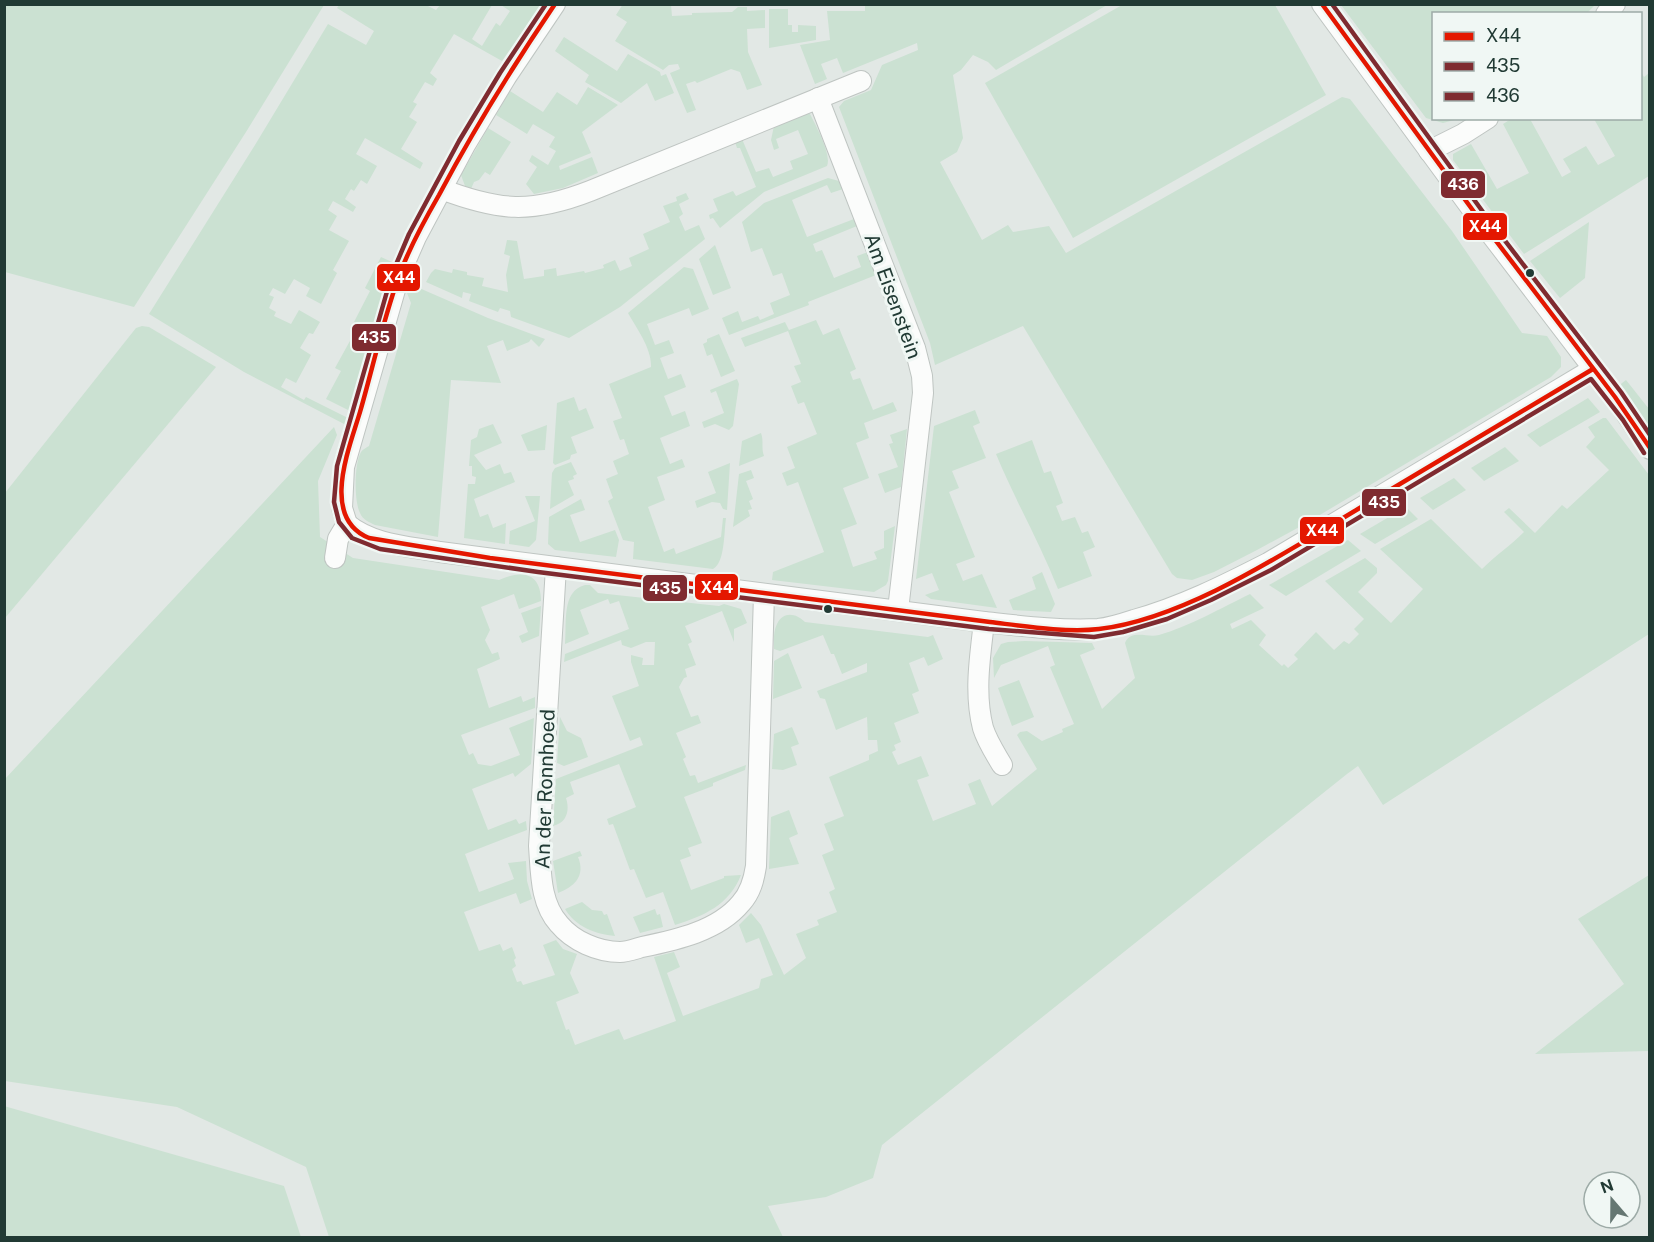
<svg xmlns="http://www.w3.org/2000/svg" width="1654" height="1242" viewBox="0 0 1654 1242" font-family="'Public Sans',sans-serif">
	<rect width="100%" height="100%" fill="#e2e8e5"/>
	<!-- green -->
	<g fill="#cbe1d2">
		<polygon points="5,4 324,5 246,132 134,307 5,272"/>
		<polygon points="623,4 671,5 672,16 692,15 692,13 732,12 738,7 747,7 747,11 765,10 765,28 747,29 748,52 762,85 747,90 740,72 731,69 697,83 695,81 686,84 696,110 687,113 670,73 680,69 678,64 669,65 663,70 615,41 627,22 616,15"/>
		<polygon points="903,4 1107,5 996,70 988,62 973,55 961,70 953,75 963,138 957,152 940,162 982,240 1008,225 1013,232 1049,226 1066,253 1342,97 1350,99 1452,231 1522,333 1547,336 1561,357 1561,367 1551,377 1303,525 1257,550 1214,572 1192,580 1177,578 1172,574 1023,326 935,365 930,343 839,107 844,101 871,90 882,65 918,50 917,43 843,73 837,58 821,64 827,79 815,84 800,45 830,40 827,11 865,11 865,6"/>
		<polygon points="339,5 426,5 436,10 440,5 492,5 472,39 482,46 496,23 500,26 510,11 501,5 541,5 502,61 454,34 430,73 437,79 433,86 425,82 413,102 417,104 409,117 417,122 401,149 423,163 420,169 365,138 356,154 377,166 367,184 361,180 354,191 351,189 345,199 356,207 353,212 333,201 328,210 337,216 329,230 349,241 333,270 337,273 321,304 306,296 310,288 294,279 285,294 273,288 269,295 274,297 269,308 276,312 274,316 291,324 299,310 320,322 313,334 309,333 300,348 311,355 296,383 286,378 281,387 304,400 306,397 348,418 346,425 244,372 149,314 255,145 328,24 366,45 374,31 337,8"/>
		<polygon points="1275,5 1326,95 1073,238 985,83 1122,5"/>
		<polygon points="1341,5 1595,5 1587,13 1434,14 1434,118 1458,119 1443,123 1426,118"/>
		<polygon points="769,9 788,9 788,25 792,25 792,32 798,32 798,25 816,26 816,40 769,48"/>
		<polygon points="564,37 617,71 628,54 660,72 661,76 666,74 674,93 655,101 647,83 621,103 585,82 589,75 555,51"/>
		<polygon points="1641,72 1644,77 1649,73 1649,176 1524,254 1453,160 1453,154 1471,144 1497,189 1529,173 1503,124 1511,119 1530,119 1562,177 1571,172 1563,159 1586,146 1598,165 1615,156 1594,119 1640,118"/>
		<polygon points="588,87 618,105 582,132 591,153 559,166 560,170 592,157 598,173 563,188 534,194 526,184 537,167 529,161 532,155 548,165 556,151 549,147 555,137 533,124 527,134 496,115 510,91 543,112 557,92 577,105"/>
		<path d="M807,113L810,114C816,126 832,155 827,166L764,192L720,228L713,218L710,219L709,215L718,211L713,199L733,191L736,196L756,187L740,148H737L735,142L742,139L756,172L769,168L773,177L793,169L790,161L808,154L798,130L776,139L779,148L774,150L771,140L774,126Z"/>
		<polygon points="488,128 511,142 490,175 485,172 479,180 474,182 471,189 465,186 461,175"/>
		<polygon points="828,178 839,181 843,189 831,193 827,185 792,200 807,237 854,219 857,226 813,244 816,252 822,250 834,278 861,267 857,256 868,252 876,275 808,302 809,305 729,335 722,318 738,311 742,322 758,316 760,320 774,314 770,303 790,295 782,273 773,276 762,248 751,252 742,222 764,203"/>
		<polygon points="686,193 689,199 679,204 683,214 679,217 685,231 699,225 705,239 620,307 569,338 511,317 510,311 500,308 498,312 469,301 471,294 463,292 462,298 426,282 431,273 435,269 452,273 453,269 467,272 467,275 484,278 482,286 508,292 506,275 510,256 504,254 507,240 517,241 524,279 544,276 544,270 556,268 557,276 584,271 585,273 604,268 603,265 615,260 620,271 632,266 629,258 649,249 643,234 670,222 663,206 677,201 676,197"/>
		<polygon points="1589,222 1585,278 1560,298 1530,261"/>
		<polygon points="715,245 731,288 713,295 699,259"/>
		<polygon points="381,257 392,262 372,332 354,322 370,291 365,288"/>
		<path d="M684,267L693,269L709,309L692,316L689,308L647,324L655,345L669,340L674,353L660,358L668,379L681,374L686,387L664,396L672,416L685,411L690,426L660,438L670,464L682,459L685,467L657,477L665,500L648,507L664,552L674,548L676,554L721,537L723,518H726C724,531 725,563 713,569L633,559L634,542L623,540L608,501L613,498L606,479L618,474L613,461L629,454L624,439L620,440L613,421L622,418L609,384L651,367C652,349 637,329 628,313Z"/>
		<path d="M410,284L488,318L545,339L539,347L531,339L529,342L507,351L503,340L487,346L501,383L451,380L438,537L375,525C369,522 363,520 360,513C354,501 354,464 361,452C363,449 366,448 369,446L411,303L407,293Z"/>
		<polygon points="816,320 823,335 839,328 856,369 850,372 853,380 860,378 873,410 893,402 897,411 864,423 869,438 856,443 869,478 843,488 857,524 841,530 853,567 877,559 874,552 884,548 884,531 895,526 888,581 886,585 874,592 772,580 773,572 824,552 798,482 787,486 782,473 795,468 787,447 817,434 804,402 798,404 791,386 801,382 794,366 801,364 788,331 745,347 741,338 785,322 789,330"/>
		<polygon points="142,326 149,327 216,367 5,618 5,493 136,328"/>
		<polygon points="719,334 735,371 721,377 712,354 707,356 703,344 707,342 707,339"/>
		<polygon points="351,339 368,348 350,411 326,399 341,371 335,368"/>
		<polygon points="737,379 739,384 733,426 729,430 715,424 704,428 702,422 724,413 716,391 711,393 710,390"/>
		<polygon points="1626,380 1649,409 1649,428 1617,387"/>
		<polygon points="574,397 579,411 586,408 594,428 571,437 577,453 571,455 570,459 555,465 553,463 557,403"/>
		<polygon points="1588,398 1600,412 1540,447 1527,435"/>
		<polygon points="975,410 980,423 973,426 986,458 952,471 959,488 949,492 975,557 956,564 963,581 982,574 997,608 931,599 925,595 939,590 932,573 916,579 934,426"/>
		<path d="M1603,418H1606L1649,475V634L1383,805L1358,766L1347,774L882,1145L873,1178L826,1197L768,1206L783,1237H329L306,1167L177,1107L5,1081L4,780L334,427L337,435L318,481L320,537L353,558L499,580C521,570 541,572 541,601L519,609L514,594L481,607L490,630L485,640L492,654L498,652L500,659L477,669L489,708L521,696L523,702L535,697V708L461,735L469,755L473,753L478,764L491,766L520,755L509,728L534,718L531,764L515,777L513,773L472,789L488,830L516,819L519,824L526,821L527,830L465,854L479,892L514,879L508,863L526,861L527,881L532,899L520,904L516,893L464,912L479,951L500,944L503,951L512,947L516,958L514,960L516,966L512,969L517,982L521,981L523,985L555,975L543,945L556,940L563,949L577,954L570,973L579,993L556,1002L566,1030L569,1029L575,1045L619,1029L624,1040L676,1021L654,957L674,952L680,967L667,973L683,1016L759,988L761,979L773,975L759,938L746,943L739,925L751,913L761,925L784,975L806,958L796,934L819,925L817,920L837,912L829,892L835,889L822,855L834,850L824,824L844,816L829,777L869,760V755L878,751L877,740H868L867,717L836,730L825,699L820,698L817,691L867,672V663L842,674L834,654H831L823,635L780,651L774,649C774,641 773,632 777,624C783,611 796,613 805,622L928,637L933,635L943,659L928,666L924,657L909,663L919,691L912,694L919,713L894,723L901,742L894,745L896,750L892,752L898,765L921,756L929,776L917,780L933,821L976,804L968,784L980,779L992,806L1037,769L1017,735L1020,732L1027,731L1042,741L1063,732L1062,729L1074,724L1050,667L1055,665L1048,646L1001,665L994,678L993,658L1001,644L1008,642L1025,641L1092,643L1095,649L1080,655L1102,709L1135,678L1125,643C1131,629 1147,638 1159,635C1188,627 1223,607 1250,594L1264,608L1230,624L1232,629L1251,620L1266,635L1259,645L1282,666L1284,664L1288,668L1298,659L1294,655L1316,632L1334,650L1344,641L1349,644L1359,634L1354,629L1364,619L1325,581L1365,558L1377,568V573L1358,592L1391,623L1423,589L1380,549L1431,519L1482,569C1496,555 1510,546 1524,532L1504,512L1509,508L1535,533L1562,505L1567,509L1609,470L1586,447L1595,437L1588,427Z"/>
		<polygon points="493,424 502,443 474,455 486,470 500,464 504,474 511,472 515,482 474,499 480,517 488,514 493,528 506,523 505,544 464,538 468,484 475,484 476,477 472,476 472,466 469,466 471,440 477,437 479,429"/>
		<polygon points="547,425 545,450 528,451 521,435"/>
		<polygon points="907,429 901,487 885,493 878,474 898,467 889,444 893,443 890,435"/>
		<path d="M761,433C764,441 761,448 764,456L739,466L742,441Z"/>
		<path d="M1032,440L1044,473L1051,471L1063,503L1056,506L1062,521L1075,517L1082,533L1088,531L1095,547L1083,552L1092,576L1058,589C1040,543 1015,500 996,454Z"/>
		<polygon points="1505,447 1519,461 1484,481 1471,468"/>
		<polygon points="571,462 577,474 573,476 574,479 568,481 574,495 550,509 552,473 555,468"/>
		<polygon points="730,463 727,510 723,509 720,503 712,502 697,508 695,501 716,493 708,472"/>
		<polygon points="751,470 754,478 746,481 753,499 749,501 752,509 748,510 750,516 733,527 739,474"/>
		<polygon points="1454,478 1466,490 1433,510 1420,498"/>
		<polygon points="525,496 540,496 536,540 529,547 509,544 510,531 535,521"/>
		<polygon points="581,499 585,510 570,515 580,542 615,530 619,540 616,557 555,550 548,544 549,517"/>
		<polygon points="1406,507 1418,519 1375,544 1360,534"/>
		<polygon points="1348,540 1361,551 1286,596 1269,585"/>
		<polygon points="1042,572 1055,604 1051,612 1013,610 1009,600 1036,589 1032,577"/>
		<path d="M585,585H590L598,593L719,606L724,604L741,609L747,623L734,629V642L722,611L685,626L692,642L688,644L696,665L685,669L687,677L684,678L679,687L691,717L698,715L701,723L676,733L686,757L683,759L690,776L695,775L698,783L746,765L745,770L713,783V786L684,797L702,843L688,848L691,856L680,860L691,890L724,878V876L741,875C729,905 704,916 675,925L663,892L646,898L634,869L630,870L613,824L609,825L607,819L636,807L619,764L570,782L574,794L566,798C570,810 567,823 553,826L556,779L643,745L640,737L630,741L612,696L639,686L631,662V655L643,658L642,665H654L655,642H646L631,648L622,645L621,640L564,662L565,654L629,629L619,601L610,604L608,599L580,610L589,634L565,644C567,624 561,591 585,585Z"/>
		<polygon points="541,606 539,636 522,643 519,636 528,632 521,613"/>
		<polygon points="788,653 802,688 773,699 774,661"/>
		<polygon points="1019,680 1034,717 1012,726 998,688"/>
		<polygon points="560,717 567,731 581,738 588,757 564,766 557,763"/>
		<polygon points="792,727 799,744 791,747 797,765 783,770 772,769 774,734"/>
		<polygon points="789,810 798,834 789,838 799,864 769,869 771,817"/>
		<path d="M580,851L582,856L578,857C586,876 574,887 558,893L553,861Z"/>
		<polygon points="1649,875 1649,1051 1535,1054 1624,984 1578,919"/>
		<path d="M582,902L592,910L602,911L604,915L607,914L615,936C595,934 576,927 565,909Z"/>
		<polygon points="655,909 657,915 660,914 663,927 640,933 633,917"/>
		<polygon points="4,1106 284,1186 301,1237 5,1237"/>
	</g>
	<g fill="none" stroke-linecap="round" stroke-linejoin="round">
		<defs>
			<g id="street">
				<polyline points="1322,4 1477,216 1615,397 1650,449"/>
				<polyline points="1606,14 1615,4"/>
				<polyline points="818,98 915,348 922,376 923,393 898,610"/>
				<polyline points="1429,151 1463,134 1488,118"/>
				<path d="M441,189C499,211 531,214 590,191L861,81"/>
				<path d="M347,524C373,545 407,546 440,552L984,622C1021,626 1060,631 1098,629C1110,628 1122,624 1134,620C1181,607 1225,585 1268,563L1593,369"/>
				<polyline points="347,524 342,508 344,467 399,276 416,237 465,145 506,77 555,4"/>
				<polyline points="335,558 338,539 347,524"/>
				<path d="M556,567L539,846C541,872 540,903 559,924C573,941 598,952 620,952C627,952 635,949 642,947C676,940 718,931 741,903C751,892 754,879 756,866L764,594"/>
				<path d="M984,622C980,657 974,693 983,728C987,741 995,753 1002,765"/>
			</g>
		</defs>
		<!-- street casing -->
		<use href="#street" stroke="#bfc5c2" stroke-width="22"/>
		<!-- street -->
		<use href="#street" stroke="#fbfcfb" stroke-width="20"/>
		<defs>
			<g id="bus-1">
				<path d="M555,4C513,66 474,129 439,195C424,221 409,248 399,276C383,320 373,367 360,412C349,449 320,518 369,538L490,558L990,622C1023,626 1067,633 1099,629C1185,619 1284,553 1358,509C1436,462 1515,416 1593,369"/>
				<polyline points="1322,4 1477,216 1615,397 1650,448"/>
			</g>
			<polyline id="bus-2" points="546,4 500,73 459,141 409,234 392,274 337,466 334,502 339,522 352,538 380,549 538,572 989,629 1094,637 1123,632 1167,619 1211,600 1271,570 1591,379 1623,420 1644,453"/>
			<polyline id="bus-3" points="1332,4 1483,212 1621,392 1650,435"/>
		</defs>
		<!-- bus-1 casing -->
		<use href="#bus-1" stroke="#f0f7f4" stroke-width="9"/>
		<!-- bus-2 casing -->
		<use href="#bus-2" stroke="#f0f7f4" stroke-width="9"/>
		<!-- bus-3 casing -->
		<use href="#bus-3" stroke="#f0f7f4" stroke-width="9"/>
		<!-- bus-1 -->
		<use href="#bus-1" stroke="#e41700" stroke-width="4.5"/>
		<!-- bus-2 -->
		<use href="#bus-2" stroke="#7f2b30" stroke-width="4.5"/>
		<!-- bus-3 -->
		<use href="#bus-3" stroke="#7f2b30" stroke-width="4.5"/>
	</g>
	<!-- markers -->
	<g fill="#213a34" stroke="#f0f7f4" stroke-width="2">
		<circle cx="1530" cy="273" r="5"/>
		<circle cx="828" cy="609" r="5"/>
	</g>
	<g text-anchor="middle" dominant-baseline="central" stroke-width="6" stroke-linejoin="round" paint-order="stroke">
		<!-- street labels -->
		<g font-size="20" fill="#213a34" stroke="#f0f7f4">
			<text transform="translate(893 296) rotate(70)">Am Eisenstein</text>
			<text transform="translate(545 789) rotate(-88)">An der Ronnhoed</text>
		</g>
	</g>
	<g stroke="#f0f7f4" stroke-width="2">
		<rect x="1440" y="170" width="46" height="29" rx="6" fill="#7f2b30"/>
		<rect x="1462" y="212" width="46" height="29" rx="6" fill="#e41700"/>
		<rect x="376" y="263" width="45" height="29" rx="6" fill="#e41700"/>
		<rect x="351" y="323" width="46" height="29" rx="6" fill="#7f2b30"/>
		<rect x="1361" y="488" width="46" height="29" rx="6" fill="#7f2b30"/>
		<rect x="1299" y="516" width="46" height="29" rx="6" fill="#e41700"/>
		<rect x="694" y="573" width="45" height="28" rx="6" fill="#e41700"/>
		<rect x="642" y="574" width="46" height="28" rx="6" fill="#7f2b30"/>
	</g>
	<g font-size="16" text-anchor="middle" font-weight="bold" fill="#fff">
		<text x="1463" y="190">436</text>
		<text x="1485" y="232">X44</text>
		<text x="399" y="283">X44</text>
		<text x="374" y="343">435</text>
		<text x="1384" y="508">435</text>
		<text x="1322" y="536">X44</text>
		<text x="717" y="593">X44</text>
		<text x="665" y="594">435</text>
	</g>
	<!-- border -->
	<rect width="1654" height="1242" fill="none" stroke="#213a34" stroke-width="12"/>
	<!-- legend -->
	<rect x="1432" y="12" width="210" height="108" fill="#f0f7f4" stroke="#9daba7" stroke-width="1.5"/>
	<rect x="1444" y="32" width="30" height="9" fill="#e41700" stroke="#9daba7" stroke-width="1.5"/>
	<text x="1486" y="42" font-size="18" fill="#213a34">X44</text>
	<rect x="1444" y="62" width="30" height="9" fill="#7f2b30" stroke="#9daba7" stroke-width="1.5"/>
	<text x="1486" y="72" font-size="18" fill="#213a34">435</text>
	<rect x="1444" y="92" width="30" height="9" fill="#7f2b30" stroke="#9daba7" stroke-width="1.5"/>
	<text x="1486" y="102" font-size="18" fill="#213a34">436</text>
	<!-- north arrow -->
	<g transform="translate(1612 1200) rotate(340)"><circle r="28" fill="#f0f7f4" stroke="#9daba7" stroke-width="1.5"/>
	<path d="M0-4.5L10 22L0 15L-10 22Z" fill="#657772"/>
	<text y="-9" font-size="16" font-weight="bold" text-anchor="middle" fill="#213a34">N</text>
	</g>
</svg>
